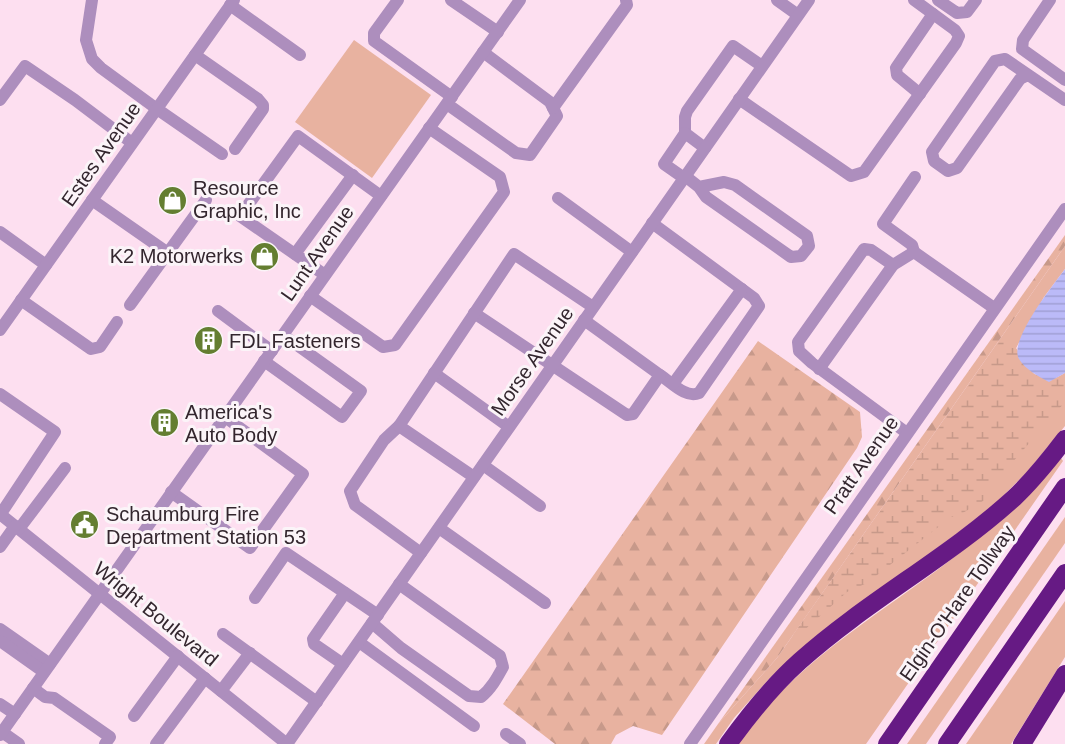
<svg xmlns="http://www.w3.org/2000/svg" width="1065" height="744" viewBox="0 0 1065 744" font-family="Arial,sans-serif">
	<defs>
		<pattern id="forest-firs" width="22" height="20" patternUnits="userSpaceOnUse" patternTransform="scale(1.5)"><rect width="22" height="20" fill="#e8b2a0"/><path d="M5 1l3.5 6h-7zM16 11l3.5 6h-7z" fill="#c7998a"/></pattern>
		<pattern id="wetland-marsh" width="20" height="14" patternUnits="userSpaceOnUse" patternTransform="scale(1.5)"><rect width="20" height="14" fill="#e8b2a0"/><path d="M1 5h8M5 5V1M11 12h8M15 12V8" fill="none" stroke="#c7998a"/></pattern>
		<pattern id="water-rules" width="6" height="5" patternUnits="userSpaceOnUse" patternTransform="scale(1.5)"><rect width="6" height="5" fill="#bbbaf8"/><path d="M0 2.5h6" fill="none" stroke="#a1a0d5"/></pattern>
	</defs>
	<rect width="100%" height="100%" fill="#fddff0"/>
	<!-- grass -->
	<g fill="#e8b2a0">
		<polygon points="354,40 431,95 372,178 295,122"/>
		<polygon points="1065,246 1065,269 1044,297 1016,348 1018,358 1034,374 1056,380 1065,373 1065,426 1027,472 996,503 967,526 803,647 769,679 734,718 716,744 704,744 718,724 777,658"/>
		<path d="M1061,458L1063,461L866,744H738C800,654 886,613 968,546C1001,520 1030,488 1061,458Z"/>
		<polygon points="1065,517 1065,543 926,744 907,744"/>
		<polygon points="1065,601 1065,657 1011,744 966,744"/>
	</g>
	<!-- forest -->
	<g fill="url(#forest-firs)">
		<polygon points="1065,235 1065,246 777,658 718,724"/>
		<polygon points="758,341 860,412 862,437 857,448 662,735 633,726 616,735 611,744 555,744 503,704"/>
	</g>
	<!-- wetland -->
	<polygon fill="url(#wetland-marsh)" points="1014,337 1021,337 1016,348 1034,374 1048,382 1065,373 1065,402 997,480 983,501 961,514 951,517 867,583 847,592 800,634 793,635 1000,341"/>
	<!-- water -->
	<path fill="url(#water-rules)" d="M1065,269V373L1049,382C1038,376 1026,370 1019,359C1008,341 1054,284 1065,269Z"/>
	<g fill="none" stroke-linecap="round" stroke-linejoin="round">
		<!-- minor -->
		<g stroke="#ad8ebd" stroke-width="12">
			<polyline points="92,0 86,40 92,59 101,68 157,109 222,154"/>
			<polyline points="398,0 374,33 374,41 452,97"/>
			<polyline points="451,0 498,32"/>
			<polyline points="777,0 798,15"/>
			<polyline points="938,0 957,13 967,12 976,0"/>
			<polyline points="1050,0 1023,40 1022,49 1065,80"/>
			<polyline points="230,5 300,55"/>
			<polyline points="195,55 258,99 263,105 263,109 235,149"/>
			<polyline points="1028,75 1020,79 957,168 948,171 934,161 932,152 995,61 1005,59 1065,100"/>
			<polyline points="920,94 897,75 896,68 933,14"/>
			<polyline points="739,99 851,176 864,172 956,43 959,36 955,30 914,0"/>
			<polyline points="0,100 25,66 75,100 132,143"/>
			<polyline points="447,104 516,153 530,155 557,116 550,102 483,52"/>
			<polyline points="553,108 627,5 626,0"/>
			<polyline points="685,133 685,117 687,111 733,46 762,66"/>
			<polyline points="685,176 699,187 706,197 791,257 801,256 809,246 807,236 735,185 724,182 699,187"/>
			<polyline points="684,178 664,164 685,133 705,148"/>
			<polyline points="558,198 632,252"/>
			<polyline points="92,200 168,253"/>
			<path d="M652,223L754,298L759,306L699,393C686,399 671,382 660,375"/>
			<polyline points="0,232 46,265"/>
			<polyline points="914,252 912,245 883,224 915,177"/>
			<polyline points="295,254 353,175"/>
			<polyline points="325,275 240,216 298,136 381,196"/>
			<polyline points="310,296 383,347 395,345 504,192 500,177 429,128"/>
			<polyline points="21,300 91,349 100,347 117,322"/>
			<polyline points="130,305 206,200"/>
			<polyline points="218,311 272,351"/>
			<polyline points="474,313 627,415 633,414 660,375 584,320"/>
			<polyline points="0,330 234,0"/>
			<polyline points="264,361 342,417 361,391 283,335"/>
			<polyline points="819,369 893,265"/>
			<polyline points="434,373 509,427"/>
			<polyline points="673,384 742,289"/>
			<polyline points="0,394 55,432 0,515"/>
			<polyline points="399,426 384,440 350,491 355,505 421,553"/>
			<polyline points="907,433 812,363 799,351 798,342 864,249 871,250 893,265 914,252 994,308"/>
			<polyline points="483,465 540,506"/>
			<polyline points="474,477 399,426 514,254 593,307"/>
			<polyline points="171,492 250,548 303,474 225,417"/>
			<polyline points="0,514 287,744"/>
			<polyline points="439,528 545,603"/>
			<polyline points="19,529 65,468"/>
			<polyline points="0,547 15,526"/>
			<polyline points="255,598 286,553 378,615"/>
			<path d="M372,623L401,648L469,696L481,697C491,689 497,678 503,667L500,656L399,584"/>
			<polyline points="0,629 50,664"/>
			<polyline points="223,634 317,702"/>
			<polyline points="0,641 44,672"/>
			<polyline points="359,642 474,726"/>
			<polyline points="343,664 314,644 313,639 345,593"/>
			<polyline points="33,688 45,697 54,698 110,737 105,744"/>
			<polyline points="221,691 250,653"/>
			<polyline points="0,704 15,714"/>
			<polyline points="134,716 178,656"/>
			<polyline points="2,732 19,744"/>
			<polyline points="506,734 520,744"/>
			<polyline points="0,735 520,0"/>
			<polyline points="156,744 205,678"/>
			<polyline points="287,744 809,0"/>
			<polyline points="690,744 1065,209"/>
		</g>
		<!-- highway -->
		<g stroke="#661a84" stroke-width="18">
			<path d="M728,744C749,715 773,685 800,661C867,601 948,558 1014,498C1033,480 1049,460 1065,439"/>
			<polyline points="887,744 1065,487"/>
			<polyline points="947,744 1065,573"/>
			<polyline points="1022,744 1065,674"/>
		</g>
	</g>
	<!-- icons -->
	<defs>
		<symbol id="shop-disc" viewBox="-11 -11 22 22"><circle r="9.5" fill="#647e31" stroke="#fbf4f8"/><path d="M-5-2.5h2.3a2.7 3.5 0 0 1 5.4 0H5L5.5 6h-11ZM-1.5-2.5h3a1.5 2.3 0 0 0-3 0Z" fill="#fff"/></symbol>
		<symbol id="building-disc" viewBox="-11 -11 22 22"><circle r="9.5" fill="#647e31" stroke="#fbf4f8"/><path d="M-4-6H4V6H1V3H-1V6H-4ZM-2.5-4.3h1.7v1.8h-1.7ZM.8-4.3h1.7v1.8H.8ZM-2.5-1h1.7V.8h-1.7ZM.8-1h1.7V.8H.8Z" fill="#fff"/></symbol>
		<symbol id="civic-disc" viewBox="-11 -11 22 22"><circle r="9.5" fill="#647e31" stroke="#fbf4f8"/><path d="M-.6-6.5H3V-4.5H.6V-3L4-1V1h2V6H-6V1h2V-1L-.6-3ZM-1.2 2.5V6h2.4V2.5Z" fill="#fff"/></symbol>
	</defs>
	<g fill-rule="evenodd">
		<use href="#shop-disc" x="156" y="184" width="33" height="33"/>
		<use href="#shop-disc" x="248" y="240" width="33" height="33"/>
		<use href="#building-disc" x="192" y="324" width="33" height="33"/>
		<use href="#building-disc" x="148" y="406" width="33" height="33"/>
		<use href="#civic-disc" x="68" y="508" width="33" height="33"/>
	</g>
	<g text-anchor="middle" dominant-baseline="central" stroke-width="6" stroke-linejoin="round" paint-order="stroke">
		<!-- street labels -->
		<g font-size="20" fill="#33262e" stroke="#fbf4f8">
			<text transform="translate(101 154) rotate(-55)">Estes Avenue</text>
			<text transform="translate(317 253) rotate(-55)">Lunt Avenue</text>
			<text transform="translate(532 361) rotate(-55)">Morse Avenue</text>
			<text transform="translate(861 465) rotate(-55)">Pratt Avenue</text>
			<text transform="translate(957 603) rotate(-55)">Elgin-O'Hare Tollway</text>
			<text transform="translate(156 614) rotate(39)">Wright Boulevard</text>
		</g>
		<!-- poi labels -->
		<g font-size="20" fill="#33262e" stroke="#fbf4f8" text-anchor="start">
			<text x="193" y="188">Resource<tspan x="193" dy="23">Graphic, Inc</tspan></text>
			<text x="243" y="256" text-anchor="end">K2 Motorwerks</text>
			<text x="229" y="341">FDL Fasteners</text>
			<text x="185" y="412">America's<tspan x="185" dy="23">Auto Body</tspan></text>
			<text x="106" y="514">Schaumburg Fire<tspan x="106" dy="23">Department Station 53</tspan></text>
		</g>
	</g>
</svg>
